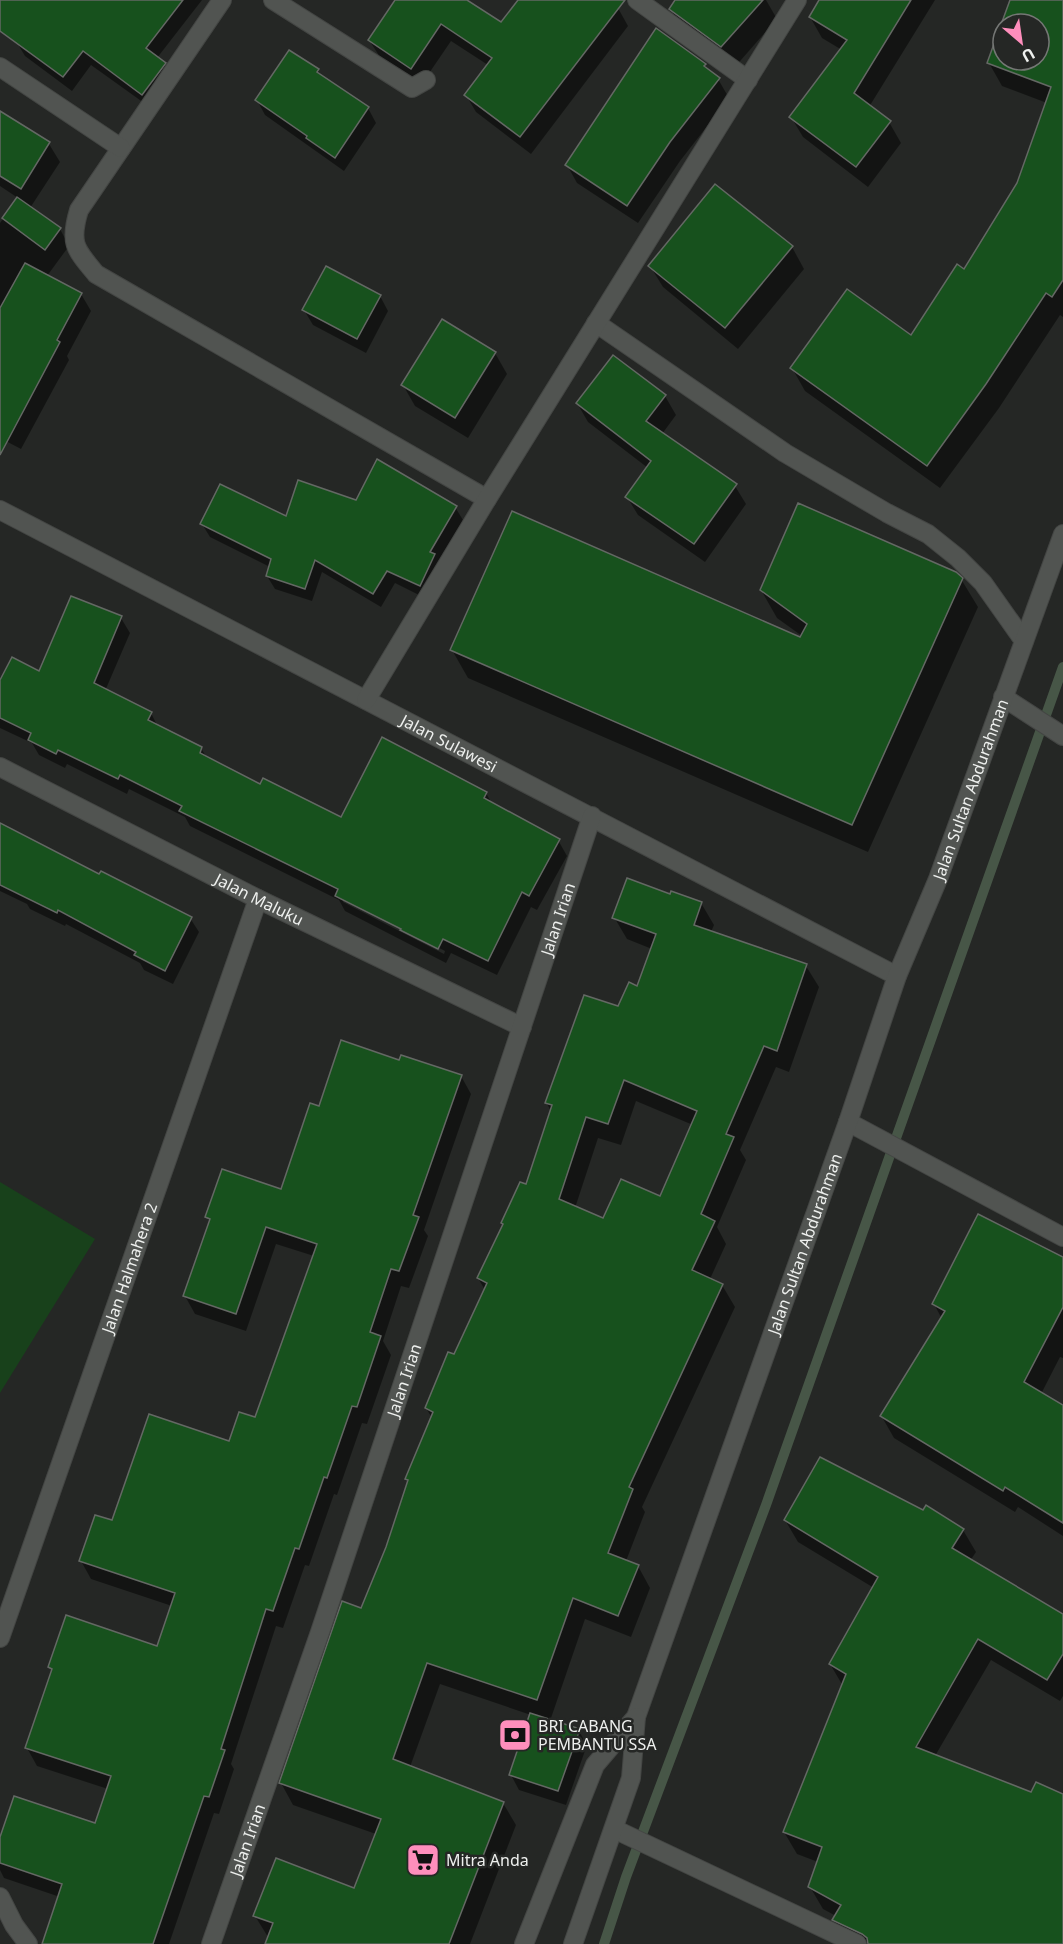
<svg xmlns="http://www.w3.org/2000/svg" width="1063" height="1944" viewBox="0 0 1063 1944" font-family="'Noto Sans',sans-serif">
	<rect width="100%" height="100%" fill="#252725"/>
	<!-- green -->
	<polygon fill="#18411b" points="0,1182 95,1239 0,1393"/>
	<!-- shadow -->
	<g fill="#0007" fill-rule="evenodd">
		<polygon points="45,0 202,0 157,58 165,64 173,78 151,108 91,65 72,91 25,56 16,41"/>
		<polygon points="397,0 449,0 502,24 520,0 609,0 618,8 628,26 531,154 476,112 466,95 488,65 451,41 421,85 380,57 369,40"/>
		<polygon points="677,0 766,0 777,19 734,68 683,31 671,9"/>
		<polygon points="821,0 935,0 869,107 889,122 901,143 868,187 803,137 791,117 842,50 822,38 810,17"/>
		<polygon points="1012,0 1063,0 1063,317 1060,315 999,408 940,488 805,391 792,368 911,337 965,271 1018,183 1047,103 1002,86 989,63 1003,24 1003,60 1039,60 1039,24 1003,24"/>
		<polygon points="705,65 709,72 718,79 729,98 680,161 638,223 577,183 567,165"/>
		<polygon points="318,70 321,76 368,108 376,123 344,171 265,115 257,100"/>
		<polygon points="0,113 49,144 60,162 30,208 60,229 69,246 47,276 81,294 91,311 67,356 69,360 21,449 0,438 0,223 18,198 0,186"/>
		<polygon points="792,247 804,269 738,349 663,287 650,266"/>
		<polygon points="380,296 388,311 366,353 313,325 304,310"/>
		<polygon points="495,353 507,374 468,438 415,406 403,385"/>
		<polygon points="614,357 665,396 676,415 662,434 735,486 746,504 705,562 638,515 627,497 648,468 588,422 577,403"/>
		<polygon points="357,502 455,507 463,520 439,564 427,599 395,583 381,607 322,572 312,601 275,589 267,576 270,567 210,537 202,524 287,518"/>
		<polygon points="961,579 978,607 868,852 468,678 452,650 801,639 802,636 777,618 761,590"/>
		<path d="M121,618L130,633L105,691L151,713L158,727L201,748L207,758L261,786L341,819L383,739L486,793L492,804L558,840L567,856L537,910L531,907L497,975L451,953L446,963L345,911L339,900L190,826L185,817L129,789L127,794L67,764L65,768L39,755L32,743L0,728V683L40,673ZM343,898L445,951L444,954L343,902Z"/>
		<polygon points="0,824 100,876 190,918 199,932 173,984 144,970 140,963 66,924 65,926 30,909 27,904 0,891"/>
		<path d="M671,896L701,903L714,925L711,932L806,966L819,987L789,1072L776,1067L740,1150L746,1160L717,1227L726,1244L710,1279L722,1285L735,1307L642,1507L645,1512L626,1561L638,1566L650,1588L631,1637L585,1619L550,1721L579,1731L587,1745L566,1805L519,1790L511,1775L531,1715L440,1684L410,1767L503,1803L516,1825L470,1944H266L268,1937L255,1916L354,1890L376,1834L293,1805L281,1783L362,1610L387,1547L409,1483L407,1479L432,1418L426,1408L454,1356L485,1290L478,1278L527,1186L551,1111L546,1102L618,1008L638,988L652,949L627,939L614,917ZM636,1101L693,1125L661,1198L604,1220L575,1208L598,1138L621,1145Z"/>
		<polygon points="400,1062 461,1076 471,1094 424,1230 428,1236 409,1288 401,1286 383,1341 391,1355 367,1424 362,1423 337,1495 334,1494 309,1566 305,1565 283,1628 276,1626 231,1764 234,1769 219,1814 214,1813 169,1944 44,1944 60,1897 4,1878 0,1870 0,1842 96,1825 108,1789 37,1766 27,1748 53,1672 50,1667 158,1647 172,1606 91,1579 81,1561 113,1522 230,1443 256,1419 314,1256 276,1244 246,1331 195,1314 185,1296 210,1222 207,1217 282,1191 320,1108"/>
		<polygon points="1063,1259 1063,1358 1060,1357 1041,1394 1063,1407 1063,1536 1018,1507 1015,1512 894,1438 882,1417 942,1319 934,1304"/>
		<polygon points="785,1520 963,1530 976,1552 970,1561 1063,1616 1063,1696 1060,1701 991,1660 935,1756 1032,1794 1063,1795 1063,1944 852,1944 847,1942 834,1920 836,1916 823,1909 810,1887 818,1862 797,1854 784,1832 843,1686 830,1664 874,1588 798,1542"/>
	</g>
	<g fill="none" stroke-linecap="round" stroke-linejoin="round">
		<!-- stream -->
		<polyline stroke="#475647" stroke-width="10" points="604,1944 626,1877 766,1505 1063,667"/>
	</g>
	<!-- building -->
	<g fill="#17511d" stroke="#646864" stroke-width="1.5" fill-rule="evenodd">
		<polygon points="0,0 183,0 146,48 166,63 142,95 83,51 63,77 0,31"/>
		<polygon points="395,0 467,0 501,22 518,0 625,0 520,137 464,95 492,58 441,24 411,69 368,40"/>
		<polygon points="675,0 763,0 721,47 669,9"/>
		<polygon points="819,0 911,0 854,93 891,121 856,167 789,117 847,40 809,17"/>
		<path d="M1010,0H1063V280L1052,297L1046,293L986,384L927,466L790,368L847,289L911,335L957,264L964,269L1017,183L1051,87L987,63ZM1003,24H1039V60H1003Z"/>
		<polygon points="656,28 706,64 704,66 720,78 670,142 627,206 565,165"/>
		<polygon points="289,50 319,69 317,72 369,107 335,158 306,138 307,136 255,100"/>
		<polygon points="0,111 50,142 21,189 0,176"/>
		<polygon points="715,184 793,246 725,328 648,266"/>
		<polygon points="17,197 61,228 45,250 2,218"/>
		<polygon points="25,263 82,293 57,340 60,342 0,455 0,308"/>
		<polygon points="326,266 381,295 357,339 302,310"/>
		<polygon points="442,319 496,352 455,418 401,385"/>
		<polygon points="613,355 666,395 646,421 737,484 694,544 625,497 651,461 576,403"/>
		<polygon points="377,459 457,506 430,552 435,554 420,586 387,571 373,594 315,560 305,589 266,576 271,559 200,524 220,484 286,516 298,480 356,500"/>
		<polygon points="798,503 956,572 963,578 852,825 450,650 512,511 800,637 807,624 760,590"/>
		<polygon points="71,596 122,616 94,683 152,712 148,720 202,747 200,753 260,784 263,778 341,817 382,737 487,792 484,798 560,839 529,896 522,892 488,961 443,939 438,949 400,930 401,929 335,896 338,889 179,811 182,806 120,775 118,779 58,750 56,754 28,740 31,733 0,718 0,680 12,657 39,671"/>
		<polygon points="0,823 99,874 101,871 192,917 165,971 134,955 136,952 58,910 57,913 0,885"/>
		<path d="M627,878L670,894L671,891L702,902L694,925L807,964L777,1051L764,1046L726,1134L734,1137L701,1214L715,1221L692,1270L723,1284L629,1487L633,1489L608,1553L639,1565L618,1616L573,1598L537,1700L427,1663L393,1759L504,1802L449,1944H265L273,1923L253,1916L276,1858L354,1888L381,1819L279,1783L342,1601L361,1608L386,1547L408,1480L405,1479L433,1412L425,1408L448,1352L454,1354L487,1283L477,1278L503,1224L501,1223L520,1182L526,1184L552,1105L545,1103L584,995L618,1006L629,982L637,986L656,934L612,918ZM624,1080L697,1111L660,1196L621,1179L603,1218L559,1199L586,1117L608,1124Z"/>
		<polygon points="341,1040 399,1060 401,1055 462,1075 413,1215 419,1217 399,1271 391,1269 370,1332 381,1336 357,1407 352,1406 327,1478 324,1477 299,1549 295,1548 273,1611 266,1609 221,1749 225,1750 209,1797 204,1796 153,1944 42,1944 62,1884 0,1863 0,1837 14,1796 95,1823 111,1776 25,1748 52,1669 48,1667 66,1615 157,1646 175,1593 79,1561 95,1515 112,1520 149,1414 229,1441 239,1412 255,1417 317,1244 266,1227 236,1314 183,1296 210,1219 205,1217 222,1169 281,1189 310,1103 319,1106"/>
		<polygon points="978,1214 1063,1257 1063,1307 1024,1382 1063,1405 1063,1523 1005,1487 1003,1491 880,1416 945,1311 932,1304"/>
		<polygon points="820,1457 923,1510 926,1505 964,1529 952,1548 1063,1614 1063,1654 1047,1680 978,1639 916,1747 1031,1792 1036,1782 1063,1794 1063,1944 868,1944 867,1938 862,1934 832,1920 841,1905 808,1887 822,1847 783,1832 846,1674 829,1664 878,1577 784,1520"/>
		<polygon points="530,1713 580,1729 558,1791 509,1775"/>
	</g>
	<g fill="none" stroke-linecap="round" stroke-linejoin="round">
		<defs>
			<g id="minor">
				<path d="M222,0L79,210C69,243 75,249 96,274L487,499"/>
				<polyline points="273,0 412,88 426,80"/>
				<polyline points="637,0 748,80"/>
				<polyline points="0,67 121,148"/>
				<polyline points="596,323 785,453 887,513 928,534 958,558 983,583 1024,641"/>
				<path id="s1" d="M0,510L897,976"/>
				<polyline points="1003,697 1063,736"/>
				<polyline points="366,700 487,499 797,0"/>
				<path id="s2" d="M0,767L258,899L522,1027"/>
				<polyline points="848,1122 1063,1237"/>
				<path id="s3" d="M0,1638L258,899"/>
				<polyline points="614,1829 857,1944"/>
				<polyline points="0,1897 14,1925 28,1944"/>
				<path id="s4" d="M211,1944L320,1632L592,816"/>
			</g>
			<g id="tertiary">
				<path id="s5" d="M524,1944L595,1765L636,1717L848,1122L897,976L938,879L1063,534"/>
				<polyline points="573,1944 631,1778 636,1717"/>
			</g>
		</defs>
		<!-- minor casing -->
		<use href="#minor" stroke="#444644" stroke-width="20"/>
		<!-- tertiary casing -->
		<use href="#tertiary" stroke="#444644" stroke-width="20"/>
		<!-- minor -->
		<use href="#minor" stroke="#515451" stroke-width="18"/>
		<!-- tertiary -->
		<use href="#tertiary" stroke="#515451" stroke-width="18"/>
	</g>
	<!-- icons -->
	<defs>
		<symbol id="bank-square" viewBox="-11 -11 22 22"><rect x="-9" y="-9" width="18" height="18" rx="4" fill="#fe8ebc" stroke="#252725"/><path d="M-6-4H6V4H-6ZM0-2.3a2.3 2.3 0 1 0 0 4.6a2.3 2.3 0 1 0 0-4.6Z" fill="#111"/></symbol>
		<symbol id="supermarket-square" viewBox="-11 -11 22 22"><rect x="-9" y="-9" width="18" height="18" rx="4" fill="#fe8ebc" stroke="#252725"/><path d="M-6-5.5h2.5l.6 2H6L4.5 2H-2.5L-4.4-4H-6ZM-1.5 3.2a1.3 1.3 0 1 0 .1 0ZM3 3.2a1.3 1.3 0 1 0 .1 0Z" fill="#111"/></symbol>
	</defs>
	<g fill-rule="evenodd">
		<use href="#bank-square" x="496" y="1716" width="38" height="38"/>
		<use href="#supermarket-square" x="404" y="1841" width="38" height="38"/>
	</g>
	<g text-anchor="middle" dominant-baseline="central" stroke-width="5" stroke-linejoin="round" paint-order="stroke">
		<!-- street labels -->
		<g font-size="16" fill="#eef0ee" stroke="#252725">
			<text stroke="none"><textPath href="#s1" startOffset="506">Jalan Sulawesi</textPath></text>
			<text stroke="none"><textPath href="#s5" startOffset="1242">Jalan Sultan Abdurahman</textPath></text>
			<text stroke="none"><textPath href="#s2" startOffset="291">Jalan Maluku</textPath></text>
			<text stroke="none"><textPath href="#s4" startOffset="1082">Jalan Irian</textPath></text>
			<text stroke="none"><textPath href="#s5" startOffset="758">Jalan Sultan Abdurahman</textPath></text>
			<text stroke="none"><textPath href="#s3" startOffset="392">Jalan Halmahera 2</textPath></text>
			<text stroke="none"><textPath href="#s4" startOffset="596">Jalan Irian</textPath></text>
			<text stroke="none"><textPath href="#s4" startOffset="110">Jalan Irian</textPath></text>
		</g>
		<!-- poi labels -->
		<g font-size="16" fill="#eef0ee" stroke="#252725" text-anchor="start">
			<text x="538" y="1726">BRI CABANG<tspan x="538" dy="18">PEMBANTU SSA</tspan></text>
			<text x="446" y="1860">Mitra Anda</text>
		</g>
	</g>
	<!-- north arrow -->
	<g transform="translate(1021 42) rotate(151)"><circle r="28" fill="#252725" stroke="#757775" stroke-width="1.5"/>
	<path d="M0-4.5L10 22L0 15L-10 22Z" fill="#fe8ebc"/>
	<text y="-9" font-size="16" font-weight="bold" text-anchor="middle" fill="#eef0ee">U</text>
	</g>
</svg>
